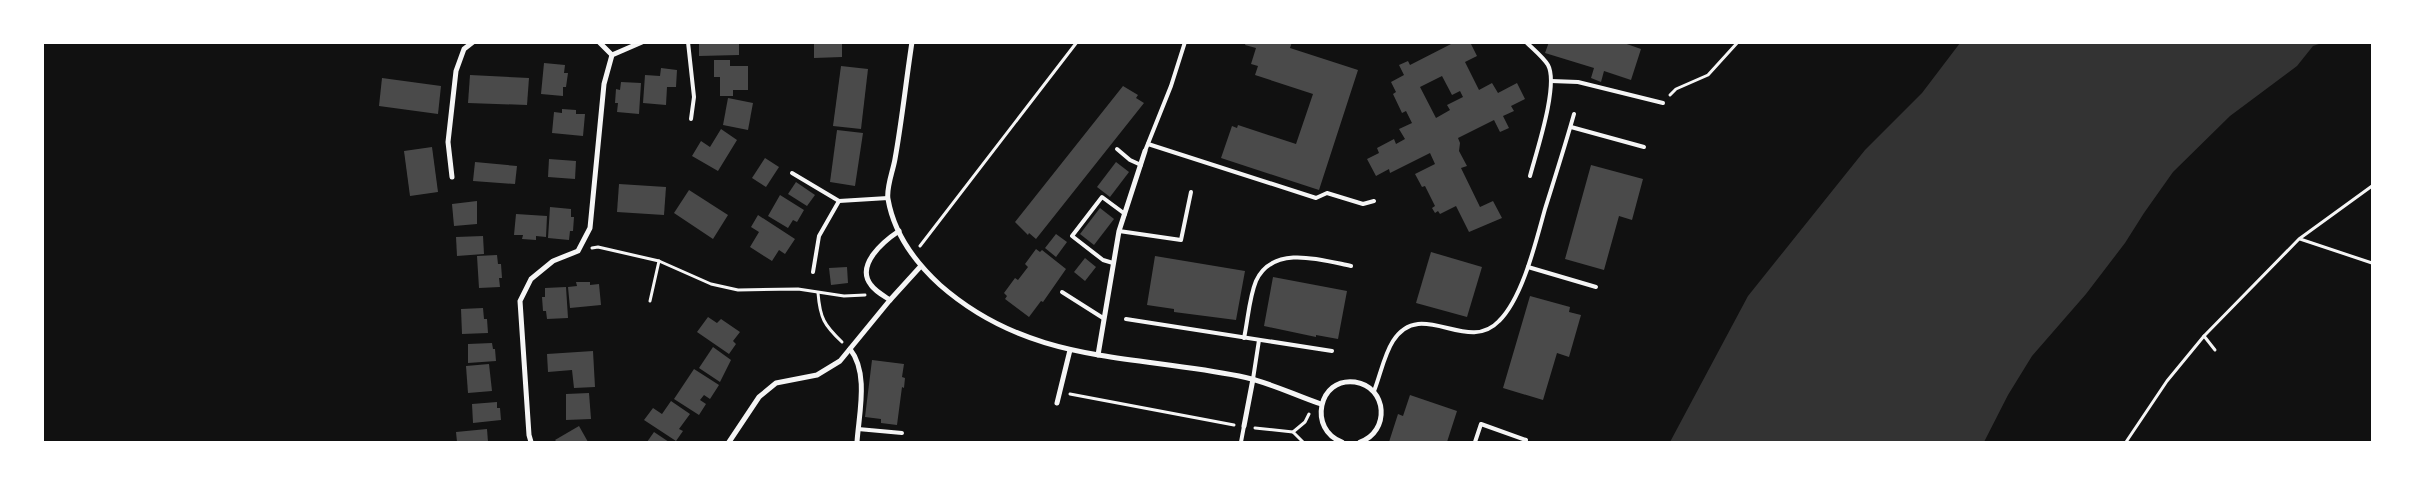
<svg xmlns="http://www.w3.org/2000/svg" width="2415" height="485" viewBox="0 0 2415 485" font-family="'Asap Condensed',sans-serif">
	<rect width="100%" height="100%" fill="#111"/>
	<!-- water -->
	<polygon fill="#333" points="1960,43 2322,43 2313,46 2297,66 2230,116 2173,172 2144,213 2125,243 2086,294 2032,356 2008,395 1984,442 1670,442 1748,296 1865,150 1922,93"/>
	<!-- building -->
	<g fill="#4a4a4a" fill-rule="evenodd">
		<polygon points="699,42 739,42 739,55 699,56"/>
		<polygon points="814,42 842,42 842,57 814,58"/>
		<polygon points="1246,42 1292,42 1290,48 1358,70 1319,190 1221,158 1232,126 1237,128 1238,125 1296,144 1313,94 1255,75 1258,66 1251,64 1256,48 1245,45"/>
		<path d="M1455,42H1470L1477,56L1465,62L1479,90L1492,83L1498,93L1517,83L1525,99L1511,106L1514,111L1503,116L1509,128L1500,132L1494,120L1458,138L1460,143L1459,151L1467,166L1461,168L1480,207L1493,201L1502,218L1469,232L1456,206L1440,214L1438,211L1435,213L1432,208L1435,206L1425,186L1422,187L1415,174L1435,164L1430,153L1390,173L1389,169L1376,176L1367,159L1379,153L1377,148L1394,139L1396,144L1405,139L1399,129L1412,123L1406,111L1402,113L1393,94L1396,92L1391,82L1404,75L1399,65L1408,61L1410,65ZM1442,76L1452,95L1460,91L1463,97L1447,105L1450,110L1436,118L1420,87Z"/>
		<polygon points="1549,42 1621,42 1641,49 1631,80 1604,71 1601,82 1591,78 1594,68 1545,53"/>
		<polygon points="714,60 730,60 730,66 748,66 748,90 733,90 733,96 720,96 720,77 714,77"/>
		<polygon points="544,63 565,65 564,73 568,73 566,87 563,87 563,96 541,94"/>
		<polygon points="841,66 868,69 861,129 833,126"/>
		<polygon points="661,68 677,70 676,87 667,87 666,105 643,103 645,75 660,76"/>
		<polygon points="470,75 529,78 527,105 468,103"/>
		<polygon points="382,78 441,86 438,114 379,106"/>
		<polygon points="621,82 641,83 639,114 617,112 618,103 615,103 616,89 620,90"/>
		<polygon points="1123,86 1138,95 1136,98 1144,103 1036,239 1029,233 1028,235 1015,222"/>
		<polygon points="728,98 753,103 748,130 723,125"/>
		<polygon points="562,109 576,110 576,114 585,114 583,136 552,133 554,112 562,113"/>
		<polygon points="721,129 737,140 718,171 692,156 701,141 710,147"/>
		<polygon points="837,130 863,133 855,186 830,182"/>
		<polygon points="432,147 438,192 410,196 404,151"/>
		<polygon points="765,158 779,167 766,187 752,178"/>
		<polygon points="549,159 576,161 575,179 548,177"/>
		<polygon points="475,162 517,166 515,184 473,181"/>
		<polygon points="1116,162 1129,172 1110,197 1097,187"/>
		<polygon points="1591,165 1643,179 1632,220 1619,216 1604,270 1565,259"/>
		<polygon points="796,182 815,195 807,206 788,194"/>
		<polygon points="619,184 666,187 664,215 617,212"/>
		<polygon points="689,190 728,215 713,239 674,213"/>
		<polygon points="780,195 804,210 797,222 793,220 788,228 768,216"/>
		<polygon points="477,201 477,224 454,226 452,204"/>
		<polygon points="550,207 571,209 571,217 574,217 573,231 570,231 569,240 548,238"/>
		<polygon points="1100,208 1114,219 1094,245 1080,234"/>
		<polygon points="516,214 547,216 546,237 536,236 536,240 522,239 523,235 514,235"/>
		<polygon points="758,215 795,239 785,254 779,250 772,261 750,247 759,232 751,227"/>
		<polygon points="1056,234 1067,242 1056,257 1045,248"/>
		<polygon points="483,236 484,254 457,256 456,237"/>
		<polygon points="1036,249 1040,252 1042,250 1066,269 1043,302 1041,301 1029,317 1005,299 1007,296 1004,293 1015,278 1018,280 1028,267 1025,264"/>
		<polygon points="1431,252 1482,267 1467,317 1416,303"/>
		<polygon points="497,255 498,264 501,264 502,278 499,278 500,287 479,288 477,256"/>
		<polygon points="1155,256 1245,271 1236,320 1174,312 1174,309 1147,305"/>
		<polygon points="1085,258 1096,267 1085,281 1074,272"/>
		<polygon points="847,267 848,283 831,285 829,268"/>
		<polygon points="1273,277 1347,291 1338,339 1316,335 1316,337 1264,326"/>
		<polygon points="576,282 590,282 590,285 599,284 601,305 570,308 568,287 577,286"/>
		<polygon points="566,287 568,318 547,319 546,311 543,311 542,297 545,297 545,288"/>
		<polygon points="1530,296 1570,307 1569,312 1581,315 1569,357 1557,353 1543,400 1503,388"/>
		<polygon points="483,308 484,319 487,319 488,333 462,334 461,309"/>
		<polygon points="708,317 717,323 721,319 740,332 733,341 736,344 729,354 697,332"/>
		<polygon points="492,343 493,349 495,349 496,361 468,363 468,344"/>
		<polygon points="713,347 731,360 720,382 699,368"/>
		<polygon points="593,351 595,387 574,388 572,370 548,372 547,354"/>
		<polygon points="872,360 904,364 902,377 905,378 904,388 902,387 897,425 881,423 881,419 865,417"/>
		<polygon points="489,364 492,391 468,393 466,366"/>
		<polygon points="694,369 719,385 710,399 704,395 700,400 706,404 699,415 674,399"/>
		<polygon points="589,393 591,419 566,420 566,394"/>
		<polygon points="1410,395 1457,411 1447,442 1389,442 1398,414 1403,416"/>
		<polygon points="671,401 690,414 679,429 683,431 676,441 644,420 653,408 662,414"/>
		<polygon points="497,402 497,408 500,408 501,420 473,423 472,404"/>
		<polygon points="579,426 588,442 557,442 555,440"/>
		<polygon points="487,429 488,442 457,442 456,432"/>
		<polygon points="654,432 669,442 647,442"/>
	</g>
	<g fill="none" stroke-linecap="round" stroke-linejoin="round">
		<!-- path -->
		<g stroke="#f5f5f5" stroke-width="3">
			<polyline points="1670,95 1676,89 1708,75 1738,42"/>
			<polyline points="2300,239 2372,263"/>
			<polyline points="920,246 1077,42"/>
			<polyline points="592,248 598,247 659,261 711,284 738,290 798,289 844,296 865,295"/>
			<path d="M818,293C820,318 824,325 842,342"/>
			<polyline points="650,301 659,261"/>
			<polyline points="2204,336 2215,350"/>
			<polyline points="1070,394 1234,425"/>
			<polyline points="1255,428 1293,432 1305,422 1309,414"/>
			<polyline points="1293,432 1303,442"/>
			<polyline points="2126,442 2167,381 2204,336 2299,239 2372,186"/>
		</g>
		<!-- service -->
		<g stroke="#f5f5f5" stroke-width="4">
			<polyline points="688,42 694,97 691,119"/>
			<path d="M1526,42C1533,49 1543,57 1548,65C1559,85 1536,153 1530,176"/>
			<polyline points="1551,81 1578,82 1663,103"/>
			<polyline points="1571,127 1644,147"/>
			<polyline points="1148,144 1316,198 1327,193 1363,204 1374,201"/>
			<polyline points="1117,149 1130,160 1141,165"/>
			<polyline points="1145,151 1171,86 1185,42"/>
			<polyline points="792,173 839,201 888,198"/>
			<polyline points="1119,231 1181,240 1191,192"/>
			<polyline points="1113,263 1103,260 1072,236 1102,197 1125,214"/>
			<polyline points="1528,267 1596,287"/>
			<polyline points="813,272 819,236 839,201"/>
			<polyline points="1062,292 1103,318"/>
			<polyline points="1126,319 1332,351"/>
			<path d="M1244,338C1248,320 1249,298 1256,281C1273,244 1322,260 1351,266"/>
			<polyline points="1253,379 1259,340"/>
			<path d="M1374,391C1380,376 1384,355 1393,341C1421,297 1467,355 1499,321C1523,297 1536,241 1545,209C1555,177 1565,146 1574,114"/>
			<polyline points="858,429 902,433"/>
			<polyline points="1241,442 1244,426"/>
			<polyline points="1475,442 1481,424 1526,440"/>
		</g>
		<!-- minor -->
		<g stroke="#f5f5f5" stroke-width="5">
			<polyline points="599,42 612,55"/>
			<path d="M912,42C906,81 902,120 895,159C893,171 886,188 888,199C894,234 916,263 940,285C1030,364 1129,354 1239,376C1267,381 1294,395 1321,404"/>
			<polyline points="452,177 448,142 456,71 464,49 473,42"/>
			<path d="M890,300C884,296 875,291 871,285C855,265 884,241 899,231"/>
			<path d="M850,349C869,373 859,413 857,442"/>
			<polyline points="1098,355 1119,231 1145,151"/>
			<polyline points="1057,403 1070,350"/>
			<polyline points="1244,426 1253,379"/>
			<polyline points="531,442 529,435 520,301 531,279 553,261 578,251 590,228 604,84 612,55 642,42"/>
			<polyline points="729,442 759,397 776,383 817,375 840,361 890,300 920,267"/>
			<path d="M1342,442C1308,430 1318,377 1355,382C1388,387 1390,432 1360,442"/>
		</g>
	</g>
	<!-- border -->
	<rect width="2415" height="485" fill="none" stroke="#ffffff" stroke-width="88"/>
</svg>
